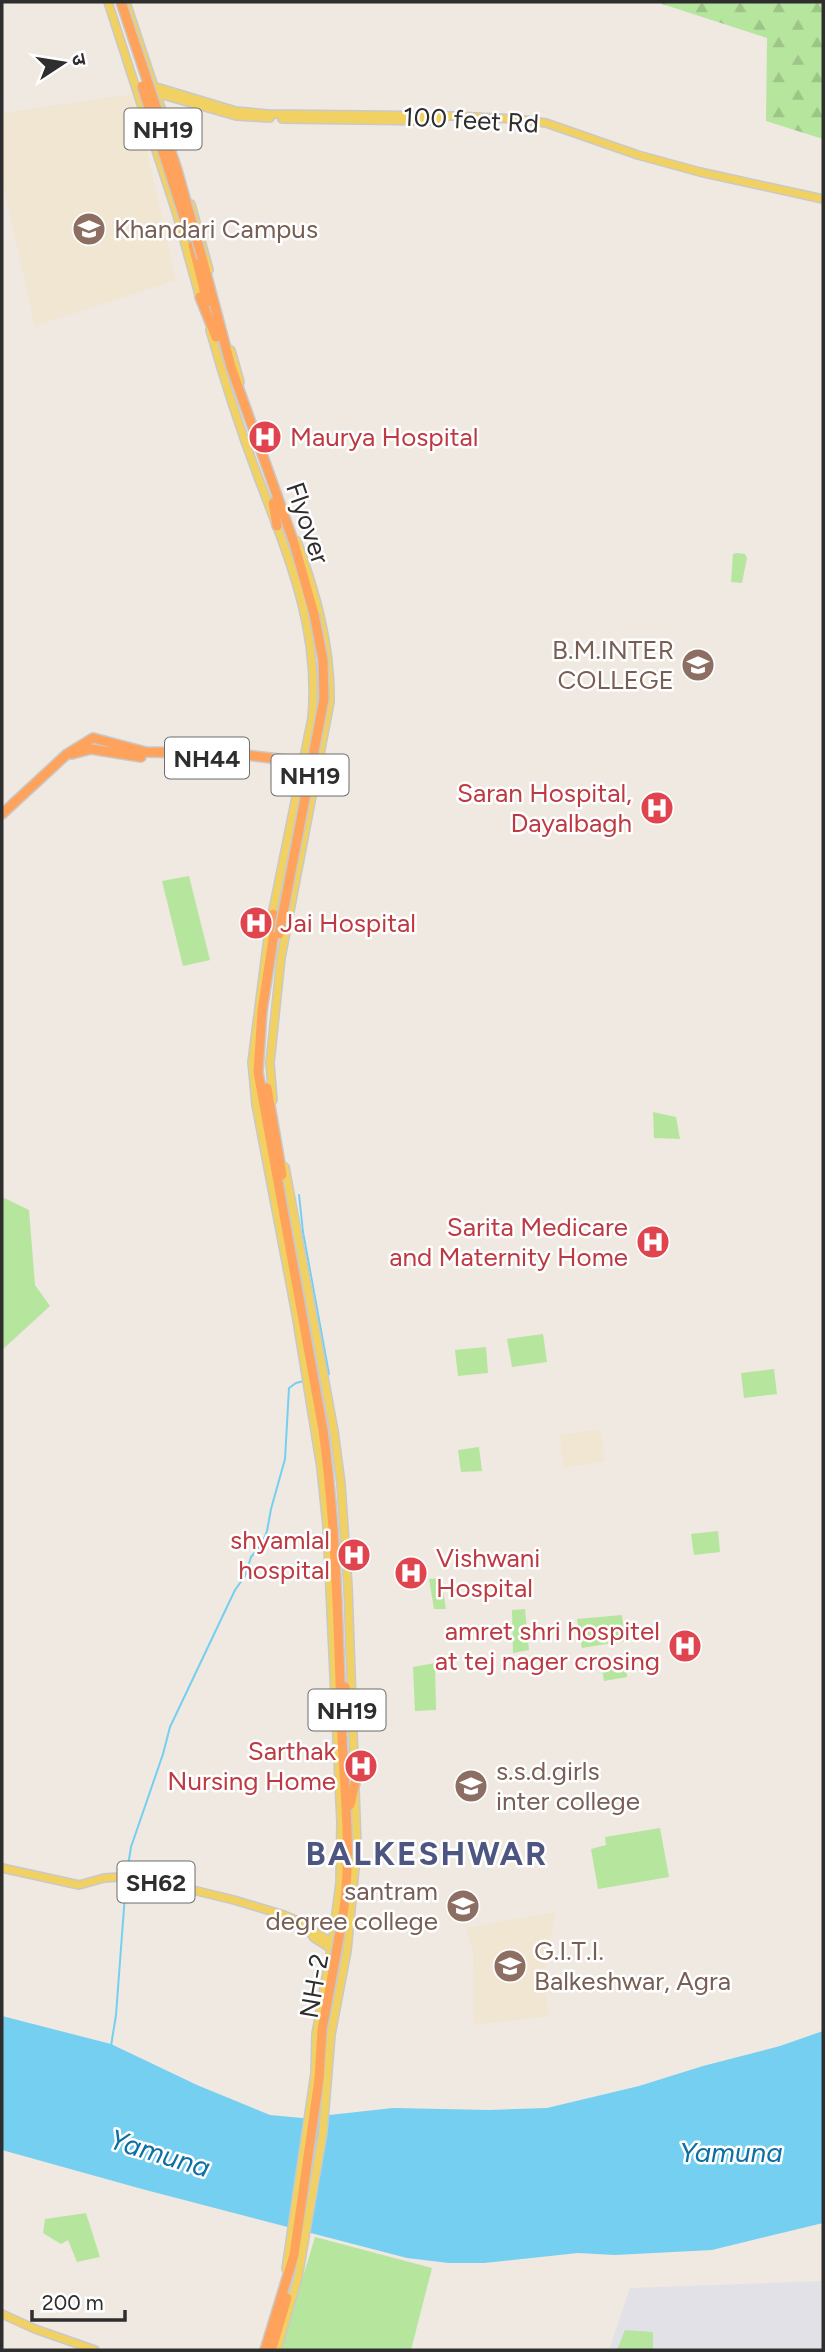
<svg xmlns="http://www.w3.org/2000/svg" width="825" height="2352" viewBox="0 0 825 2352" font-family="Figtree,'Noto Sans Devanagari',sans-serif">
	<defs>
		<pattern id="forest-firs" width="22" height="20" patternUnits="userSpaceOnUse" patternTransform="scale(1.75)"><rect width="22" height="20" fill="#b6e59e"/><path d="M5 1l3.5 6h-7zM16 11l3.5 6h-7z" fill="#9dc588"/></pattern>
	</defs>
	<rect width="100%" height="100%" fill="#efe9e1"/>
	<!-- industrial -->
	<polygon fill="#e3e1e8" points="823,2281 823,2350 609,2350 630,2288"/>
	<!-- education -->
	<g fill="#f0e6d1">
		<polygon points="134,94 176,280 35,326 2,179 2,113"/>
		<polygon points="600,1429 605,1462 563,1467 560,1435"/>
		<polygon points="459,1887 478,1896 471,1917 447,1920"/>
		<polygon points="555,1912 545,1973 548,2016 474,2025 473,1951 466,1928"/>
	</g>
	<!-- forest -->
	<polygon fill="url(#forest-firs)" points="656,2 823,2 823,139 766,121 767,38"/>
	<!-- park -->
	<g fill="#b6e59e">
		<polygon points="737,553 745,554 747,558 742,583 731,582 733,554"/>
		<polygon points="189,876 210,960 183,966 162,881"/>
		<polygon points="653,1112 676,1117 680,1139 654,1138"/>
		<polygon points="2,1197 29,1210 35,1285 50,1306 2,1350"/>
		<polygon points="543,1334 547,1362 512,1367 507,1339"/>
		<polygon points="486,1347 488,1373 458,1376 455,1350"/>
		<polygon points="774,1369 777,1394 744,1398 741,1373"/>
		<polygon points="479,1447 482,1471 461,1472 458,1450"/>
		<polygon points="718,1531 720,1552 694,1555 691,1534"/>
		<polygon points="441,1578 446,1609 434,1609 429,1579"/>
		<polygon points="525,1609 529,1650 513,1653 512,1610"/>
		<polygon points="622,1615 625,1641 582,1648 577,1619"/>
		<polygon points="435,1663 436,1710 415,1711 413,1667"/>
		<polygon points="626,1663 627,1677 604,1681 602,1667"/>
		<polygon points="660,1828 669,1877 598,1889 591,1849 606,1845 605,1837"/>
		<polygon points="86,2213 100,2257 77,2262 68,2240 61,2244 43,2233 45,2219"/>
		<polygon points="315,2237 432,2268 411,2350 281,2350"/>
		<polygon points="625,2330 653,2332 653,2350 617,2350"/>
	</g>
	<!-- water -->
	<polygon fill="#75cff0" points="2,2016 111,2044 197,2085 270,2115 302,2118 393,2108 489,2110 547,2108 639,2086 703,2066 780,2046 823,2031 823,2223 712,2250 615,2255 578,2253 484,2263 449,2263 407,2258 142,2189 2,2150"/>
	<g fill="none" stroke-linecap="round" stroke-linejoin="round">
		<!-- stream -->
		<g stroke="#75cff0" stroke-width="2">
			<polyline points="299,1195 303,1232 329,1374 327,1376"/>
			<polyline points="127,1872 131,1847 163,1754 170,1727 235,1590 245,1576 251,1557 262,1544 267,1531 271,1509 285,1459 289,1388 296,1383 304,1381"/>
			<polyline points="111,2046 116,2015 126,1881"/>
		</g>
		<defs>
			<g id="major">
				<polyline points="108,2 177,215 201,302"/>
				<polyline points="126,2 167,126"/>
				<polyline points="153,86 236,111 268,114 454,116 517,119 546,123 638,155 700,172 823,199"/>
				<polyline points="156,93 236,116 270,118"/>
				<polyline points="282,119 438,121"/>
				<polyline points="191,204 209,270"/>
				<path d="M210,330C224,380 240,429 258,477C289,558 320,630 312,718L269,930L252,1062L256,1105L296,1314L321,1468L327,1526L341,1822L340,1883L332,1943L316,2034L315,2073L286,2269"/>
				<polyline points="231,350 240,382"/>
				<path d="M273,1100L270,1063L281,958L330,702C331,645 316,594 297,541"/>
				<polyline points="2,1868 79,1885 104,1878 135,1876 234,1900 284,1915 296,1920 334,1944"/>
				<polyline points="307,1928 314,1938 335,1951"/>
				<polyline points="2,2314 35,2329 95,2350"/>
				<polyline points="277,2350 298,2278 323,2132 331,2035 347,1951 357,1847 348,1587 341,1484 334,1431 285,1167"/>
			</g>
			<g id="highway">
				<polyline points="193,245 207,302"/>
				<polyline points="202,258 231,367 294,543 314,614"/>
				<polyline points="200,297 216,337"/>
				<polyline points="273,503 277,526"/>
				<polyline points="72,754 91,749 141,757"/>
				<polyline points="284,765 302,771"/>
				<polyline points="2,814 67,754 93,738 146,752 238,754 304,762"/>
				<path d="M273,914L274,933L262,1011L258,1072L323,1430C337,1533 338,1636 342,1739C345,1801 353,1865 341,1926"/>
				<polyline points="267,1088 282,1175"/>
				<polyline points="345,1687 353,1717"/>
				<polyline points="350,1805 355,1783"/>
				<polyline points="273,2345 287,2298"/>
				<polyline points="265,2350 294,2255 319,2079 322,2030 333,1971"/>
			</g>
		</defs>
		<!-- major casing -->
		<use href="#major" stroke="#c9c9c9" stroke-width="10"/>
		<!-- highway casing -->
		<use href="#highway" stroke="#c9c9c9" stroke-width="12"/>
		<!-- major -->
		<use href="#major" stroke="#f2d163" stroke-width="7"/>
		<!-- highway -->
		<use href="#highway" stroke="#ffa35c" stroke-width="9"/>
		<defs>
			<g id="highway-bridge">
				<polyline points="121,2 177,170 202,258"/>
				<polyline points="142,86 188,230"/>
				<polyline points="279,934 324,699 323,660 314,614"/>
				<polyline points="333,1971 341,1926"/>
			</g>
		</defs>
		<!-- highway-bridge casing -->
		<use href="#highway-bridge" stroke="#c9c9c9" stroke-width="12" stroke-linecap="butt"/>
		<!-- highway-bridge -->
		<use href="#highway-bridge" stroke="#ffa35c" stroke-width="9"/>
	</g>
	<!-- icons -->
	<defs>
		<symbol id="university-disc" viewBox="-11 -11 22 22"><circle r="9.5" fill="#8d6e63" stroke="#fff"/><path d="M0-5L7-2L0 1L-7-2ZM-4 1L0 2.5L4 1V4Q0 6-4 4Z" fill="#fff"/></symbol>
		<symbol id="hospital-disc" viewBox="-11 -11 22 22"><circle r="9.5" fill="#e0444e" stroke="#fff"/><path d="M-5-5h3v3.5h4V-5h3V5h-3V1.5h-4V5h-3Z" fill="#fff"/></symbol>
	</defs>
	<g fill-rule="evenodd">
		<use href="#university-disc" x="70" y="210" width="38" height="38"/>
		<use href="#hospital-disc" x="246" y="418" width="38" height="38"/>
		<use href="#university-disc" x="679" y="646" width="38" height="38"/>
		<use href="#hospital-disc" x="638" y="789" width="38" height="38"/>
		<use href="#hospital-disc" x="237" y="904" width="38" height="38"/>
		<use href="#hospital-disc" x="634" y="1223" width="38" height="38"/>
		<use href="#hospital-disc" x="335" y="1536" width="38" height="38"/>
		<use href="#hospital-disc" x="392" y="1554" width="38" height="38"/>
		<use href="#hospital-disc" x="666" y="1627" width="38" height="38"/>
		<use href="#hospital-disc" x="342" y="1747" width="38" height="38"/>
		<use href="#university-disc" x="452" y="1767" width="38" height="38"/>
		<use href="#university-disc" x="444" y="1887" width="38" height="38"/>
		<use href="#university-disc" x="491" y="1947" width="38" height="38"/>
	</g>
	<g text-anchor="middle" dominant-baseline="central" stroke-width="5" stroke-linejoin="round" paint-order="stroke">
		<!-- shield labels -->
		<g fill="#fff" stroke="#6d6d6d" stroke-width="2">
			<rect x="124.5" y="108.5" width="77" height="41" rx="5"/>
			<rect x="165" y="737.5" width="84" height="41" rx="5"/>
			<rect x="271.5" y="754.5" width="77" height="41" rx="5"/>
			<rect x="308.5" y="1689.5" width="77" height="41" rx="5"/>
			<rect x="117.5" y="1861.5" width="77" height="41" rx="5"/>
		</g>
		<g font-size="24" font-weight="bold" fill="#2e2e2e">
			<text x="163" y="129">NH19</text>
			<text x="207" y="758">NH44</text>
			<text x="310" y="775">NH19</text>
			<text x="347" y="1710">NH19</text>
			<text x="156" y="1882">SH62</text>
		</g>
		<!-- street labels -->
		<g font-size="26" fill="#2e2e2e" stroke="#fff">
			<text transform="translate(471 120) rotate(3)">100 feet Rd</text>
			<text transform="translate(308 523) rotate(71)">Flyover</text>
			<text transform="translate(314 1986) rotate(-80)">NH-2</text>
		</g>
		<!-- education labels -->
		<g font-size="26" fill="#785e54" stroke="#fff" text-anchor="start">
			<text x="114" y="229">Khandari Campus</text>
			<text x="674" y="650" text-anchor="end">B.M.INTER<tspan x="674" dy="30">COLLEGE</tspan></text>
			<text x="496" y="1771">s.s.d.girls<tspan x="496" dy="30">inter college</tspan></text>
			<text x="438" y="1891" text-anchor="end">santram<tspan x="438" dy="30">degree college</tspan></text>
			<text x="534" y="1951">G.I.T.I.<tspan x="534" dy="30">Balkeshwar, Agra</tspan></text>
		</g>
		<!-- health labels -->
		<g font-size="26" fill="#be3a42" stroke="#fff" text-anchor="end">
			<text x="290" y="437" text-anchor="start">Maurya Hospital</text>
			<text x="632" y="793">Saran Hospital,<tspan x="632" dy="30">Dayalbagh</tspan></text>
			<text x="280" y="923" text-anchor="start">Jai Hospital</text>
			<text x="628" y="1227">Sarita Medicare<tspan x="628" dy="30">and Maternity Home</tspan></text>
			<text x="330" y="1540">shyamlal<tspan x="330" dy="30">hospital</tspan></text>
			<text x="436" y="1558" text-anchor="start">Vishwani<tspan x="436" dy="30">Hospital</tspan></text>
			<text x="660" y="1631">amret shri hospitel<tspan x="660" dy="30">at tej nager crosing</tspan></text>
			<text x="336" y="1751">Sarthak<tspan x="336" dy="30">Nursing Home</tspan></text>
		</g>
		<!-- water labels -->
		<g font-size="28" font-style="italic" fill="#0d6fa3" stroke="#fff">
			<text x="731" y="2152">Yamuna</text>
			<text transform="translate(160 2153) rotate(17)">Yamuna</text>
		</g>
		<!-- district labels -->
		<g font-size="33" font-weight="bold" letter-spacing="2" fill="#4d5680" stroke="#fff">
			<text x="427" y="1853">BALKESHWAR</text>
		</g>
	</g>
	<!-- border -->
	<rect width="825" height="2352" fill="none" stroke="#2e2e2e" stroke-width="7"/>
	<!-- north arrow -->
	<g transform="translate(63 63) rotate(78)" stroke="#ffffff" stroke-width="5" paint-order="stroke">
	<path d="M0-5L12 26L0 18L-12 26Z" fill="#2e2e2e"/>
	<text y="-10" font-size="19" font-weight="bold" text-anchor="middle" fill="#2e2e2e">उ</text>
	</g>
	<!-- scale -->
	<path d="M32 2310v10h93v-10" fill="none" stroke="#2e2e2e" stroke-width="3.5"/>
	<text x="42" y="2310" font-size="21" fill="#2e2e2e" stroke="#ffffff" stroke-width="5" paint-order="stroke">200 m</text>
</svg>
